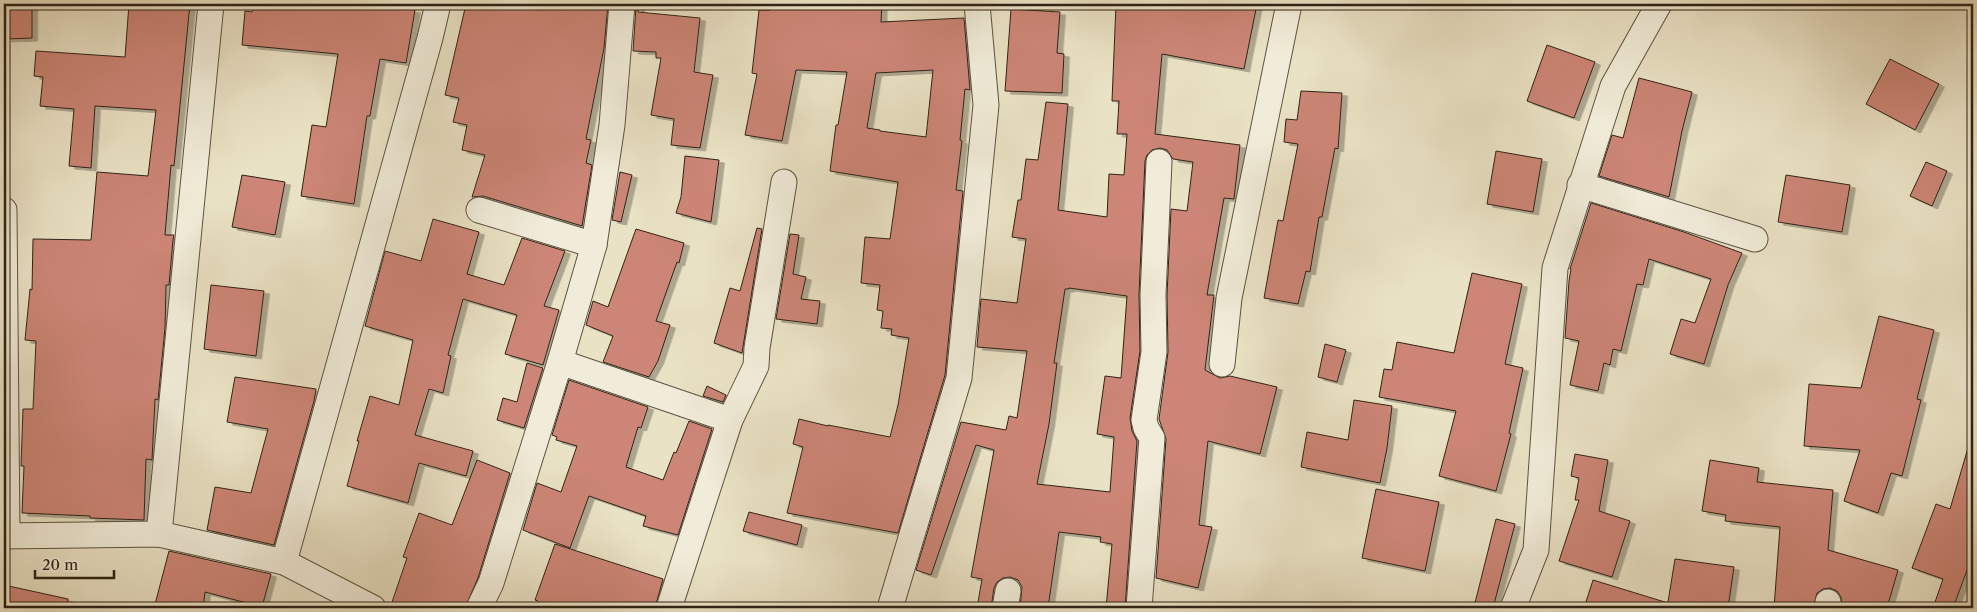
<svg xmlns="http://www.w3.org/2000/svg" width="1977" height="612" viewBox="0 0 1977 612" font-family="'Libre Caslon Text',serif">
	<defs>
		<filter id="shadow"><feDropShadow dx="5.5" dy="3" stdDeviation="0" flood-color="#0004"/></filter>
	</defs>
	<rect width="100%" height="100%" fill="#eae2c5"/>
	<filter id="stains"><feTurbulence type="fractalNoise" baseFrequency=".004" numOctaves="4"/><feColorMatrix values="0 0 0 0 .2 0 0 0 0 .09 0 0 0 0 .02 0 0 0 .5 -.17"/></filter>
	<radialGradient id="worn" r=".72"><stop offset=".6" stop-color="#630" stop-opacity="0"/><stop offset="1" stop-color="#630" stop-opacity=".3"/></radialGradient>
	<!-- building -->
	<g fill="#cc8576" stroke="#2e2317" fill-rule="evenodd" filter="url(#shadow)">
		<polygon points="5,4 32,4 32,38 6,39"/>
		<polygon points="129,4 190,4 174,166 171,165 165,235 174,235 173,240 169,285 166,285 165,328 158,400 155,399 152,460 146,459 144,520 90,518 90,516 22,513 24,466 21,466 23,409 33,409 36,341 25,340 30,289 32,290 33,239 91,240 97,172 148,176 156,110 95,106 91,168 69,166 74,109 40,106 43,77 34,76 36,51 125,57"/>
		<polygon points="253,4 373,4 415,10 406,63 380,59 370,116 367,116 354,204 301,196 312,125 326,127 338,54 242,45 245,11 252,12"/>
		<polygon points="466,4 608,4 604,48 586,139 591,140 586,163 592,165 582,226 483,196 472,197 485,155 462,150 467,125 453,122 459,98 445,95"/>
		<path d="M771,4H882L881,22L964,18L970,90L965,89L960,140L962,141L956,190L963,191L945,375L898,533L787,513L803,447L793,444L799,419L828,426V425L890,437L898,405L909,338L891,335L892,329L881,328L883,311L877,310L880,285L861,283L865,237L890,239L898,182L830,171L836,125H838L847,72L796,70L782,141L745,135L757,74L752,73L759,10H770ZM933,70L926,137L880,131V130L867,128L876,73Z"/>
		<path d="M1116,4H1257L1244,69L1162,54L1155,134L1240,145L1234,199L1224,198L1207,295H1214L1205,370L1220,378L1230,376L1277,387L1260,454L1208,441L1199,525L1212,527L1198,588L1156,578L1166,439L1159,419L1168,352L1167,295L1171,209L1187,211L1193,162L1173,159L1167,150L1160,148L1152,150L1147,155L1145,161L1139,294L1140,351L1130,418L1132,431L1137,441L1125,608H1106L1112,544L1100,542L1101,537L1059,532L1048,608H1020L1022,587L1018,580L1010,577L1003,578L997,582L994,588L991,608H977L982,579L971,577L994,450L976,445L931,575L916,570L961,422L1006,430L1009,416L1017,418L1027,351L977,347L981,299L1017,303L1026,239L1012,237L1018,200H1021L1026,159L1038,160L1046,102L1068,104L1058,210L1107,217L1109,174L1124,175L1127,134H1117L1119,101H1112ZM1069,288L1127,296L1121,378L1105,376L1097,434L1114,437L1110,492L1037,484L1049,424L1057,363H1054L1065,289H1069Z"/>
		<polygon points="636,7 639,7 638,12 700,18 694,72 713,75 700,148 671,145 674,119 651,115 661,58 656,58 656,52 633,51"/>
		<polygon points="1011,9 1060,12 1057,53 1064,54 1062,93 1005,91"/>
		<polygon points="1547,45 1595,62 1574,118 1527,101"/>
		<polygon points="1890,59 1939,84 1915,130 1866,104"/>
		<polygon points="1639,78 1692,92 1682,131 1669,197 1599,176 1612,135 1623,138"/>
		<polygon points="1301,91 1342,93 1338,149 1335,148 1322,217 1319,217 1310,272 1306,271 1298,304 1264,298 1278,220 1283,221 1298,144 1284,142 1286,119 1297,120"/>
		<polygon points="1496,151 1542,159 1533,212 1487,204"/>
		<polygon points="685,156 719,160 711,222 676,213 681,197"/>
		<polygon points="1926,162 1947,171 1932,206 1910,196"/>
		<polygon points="620,172 632,175 621,222 612,220"/>
		<polygon points="242,175 285,182 275,235 232,227"/>
		<polygon points="1786,175 1850,185 1842,232 1778,222"/>
		<polygon points="1591,203 1684,232 1742,253 1728,285 1704,364 1670,354 1681,319 1695,323 1711,279 1649,259 1643,285 1637,284 1621,351 1613,349 1610,365 1604,363 1598,391 1570,385 1579,341 1565,338 1569,281 1571,269 1570,269"/>
		<polygon points="433,219 479,232 467,274 504,285 522,238 565,251 544,306 559,310 543,365 505,354 517,315 463,299 448,355 451,356 443,393 429,389 415,435 473,451 466,476 419,463 408,503 347,486 359,441 357,441 370,396 399,405 413,340 365,326 385,251 421,261"/>
		<polygon points="757,228 762,229 742,353 714,343 730,288 740,291"/>
		<polygon points="636,229 684,243 679,263 677,262 656,321 670,325 658,361 649,377 603,362 613,336 586,325 593,301 608,307"/>
		<polygon points="790,234 799,235 793,274 806,277 801,299 820,301 817,324 776,319"/>
		<polygon points="1472,273 1522,284 1505,364 1523,368 1509,433 1511,434 1496,491 1439,476 1456,411 1379,397 1384,369 1392,370 1397,342 1454,353"/>
		<polygon points="211,285 264,291 256,356 204,349"/>
		<polygon points="1879,316 1934,330 1917,399 1921,400 1902,476 1891,473 1878,513 1844,501 1860,450 1804,446 1809,384 1861,388"/>
		<polygon points="1325,344 1346,350 1337,382 1318,377"/>
		<polygon points="527,363 543,368 524,428 497,420 503,398 517,402"/>
		<polygon points="235,377 316,389 314,401 274,545 207,530 215,487 251,493 268,429 227,422"/>
		<polygon points="569,380 648,407 641,428 638,427 626,467 663,480 674,452 676,453 689,421 712,429 678,535 643,526 646,516 589,496 570,548 523,530 537,483 561,492 577,446 556,440 557,437 552,435"/>
		<polygon points="707,386 726,395 723,402 703,396"/>
		<polygon points="1354,400 1392,406 1387,448 1380,483 1301,467 1307,432 1348,440"/>
		<polygon points="1968,448 1973,449 1973,554 1953,608 1933,608 1943,579 1912,568 1936,504 1950,509"/>
		<polygon points="1575,454 1608,460 1599,511 1630,521 1612,577 1559,561 1579,500 1575,500 1579,478 1571,476"/>
		<polygon points="477,460 510,473 478,578 465,608 390,608 407,558 403,557 419,513 452,525"/>
		<polygon points="1710,460 1759,468 1757,482 1833,490 1828,550 1898,570 1887,608 1842,608 1841,597 1837,591 1830,588 1823,589 1817,593 1813,608 1774,608 1780,527 1725,521 1726,515 1702,511"/>
		<polygon points="1376,489 1439,502 1425,571 1362,558"/>
		<polygon points="749,512 802,525 797,545 743,531"/>
		<polygon points="1496,519 1515,524 1493,608 1475,603"/>
		<polygon points="555,544 663,579 655,608 536,608 538,601 535,600"/>
		<polygon points="169,551 271,574 262,607 205,592 203,608 154,608"/>
		<polygon points="1675,559 1734,567 1728,608 1711,608 1668,602"/>
		<polygon points="1593,580 1668,603 1667,608 1584,608"/>
		<polygon points="4,585 68,599 67,608 4,608"/>
	</g>
	<g fill="none" stroke-linecap="round" stroke-linejoin="round">
		<defs>
			<g id="minor">
				<polyline points="1580,185 1755,239"/>
				<polyline points="4,210 7,535"/>
				<polyline points="479,210 594,245"/>
				<polyline points="560,362 730,420"/>
				<polyline points="1222,364 1229,298 1289,4"/>
				<polyline points="159,534 211,4"/>
				<polyline points="4,536 159,534 284,562 373,608"/>
				<polyline points="284,562 430,38 438,4"/>
				<polyline points="479,608 491,583 560,362 594,245 612,125 622,4"/>
				<polyline points="669,608 730,420 756,366 757,348 784,182"/>
				<polyline points="890,608 959,378 986,105 977,4"/>
				<polyline points="1005,608 1008,591"/>
				<polyline points="1139,608 1152,438 1146,428 1144,420 1154,352 1153,295 1159,162"/>
				<polyline points="1513,608 1536,550 1555,268 1613,86 1659,4"/>
				<polyline points="1827,608 1828,602"/>
			</g>
		</defs>
		<!-- minor casing -->
		<use href="#minor" stroke="#5d5342" stroke-width="27"/>
		<!-- minor -->
		<use href="#minor" stroke="#f1ecd9" stroke-width="25"/>
	</g>
	<!-- margin -->
	<rect width="1977" height="612" fill="none" stroke="#eae2c5" stroke-width="20"/>
	<rect x="5" y="5" width="1967" height="602" fill="none" stroke="#2e2317" stroke-width="2.5"/>
	<rect x="10" y="10" width="1957" height="592" fill="none" stroke="#2e2317"/>
	<!-- scale -->
	<path d="M35 570v8h79v-8" fill="none" stroke="#2e2317" stroke-width="2.5"/>
	<text x="42" y="570" font-size="15" fill="#2e2317" stroke="#f1ecd9" stroke-width="4" paint-order="stroke">20 m</text>
	<rect width="100%" height="100%" filter="url(#stains)"/>
	<rect width="100%" height="100%" fill="url(#worn)"/>
</svg>
